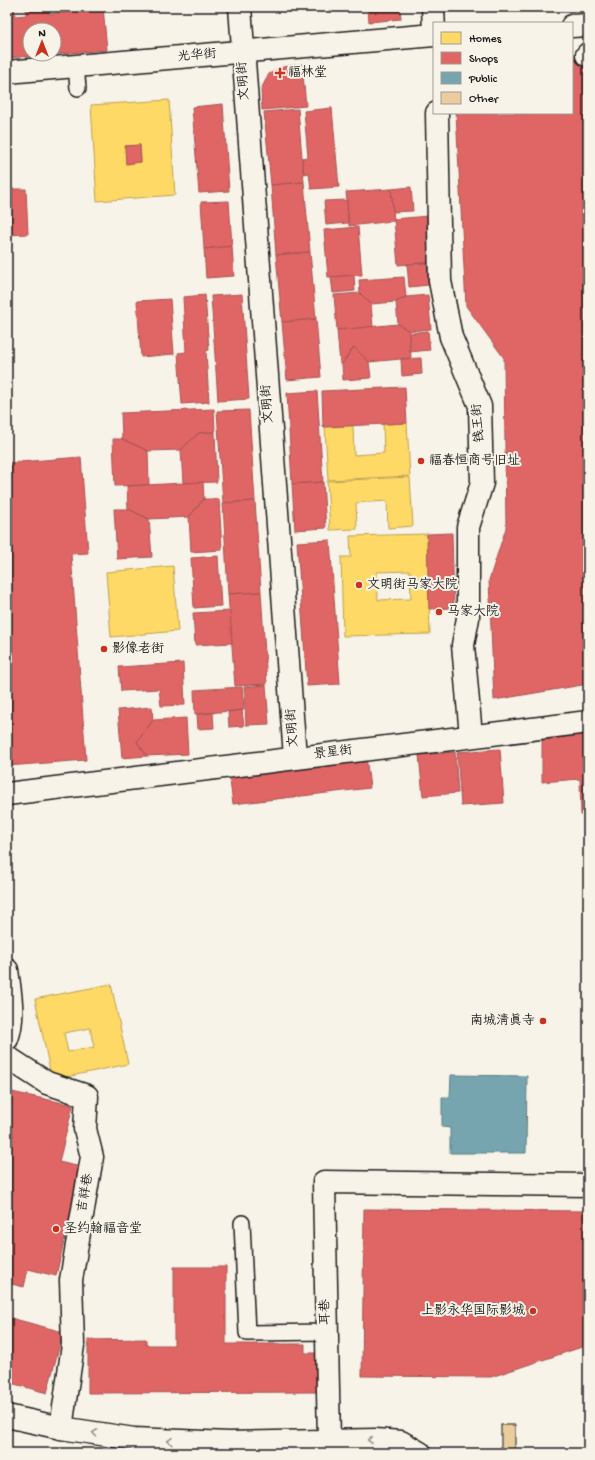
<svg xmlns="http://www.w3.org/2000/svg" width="595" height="1460" viewBox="0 0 595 1460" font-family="'Gochi Hand','LXGW WenKai TC',sans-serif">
	<rect width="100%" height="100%" fill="#f7f3e8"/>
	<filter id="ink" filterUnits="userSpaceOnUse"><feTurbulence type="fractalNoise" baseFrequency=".025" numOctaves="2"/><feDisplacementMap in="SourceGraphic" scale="8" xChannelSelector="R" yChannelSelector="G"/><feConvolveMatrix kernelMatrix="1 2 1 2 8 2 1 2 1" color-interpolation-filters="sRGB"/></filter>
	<g filter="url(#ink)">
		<!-- homes -->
		<g fill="#ffd966" stroke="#bba050" fill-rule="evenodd">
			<path d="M169,100L175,195L97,201L91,105ZM140,145L141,162L126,164L125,146Z"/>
			<polygon points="407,423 410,476 328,480 325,427 353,426 354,455 384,453 383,424"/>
			<polygon points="410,477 413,526 388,528 387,501 356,503 357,529 330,530 327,481"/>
			<path d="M427,534L430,634L343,636L341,557H351L350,536ZM410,571L411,599L378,600L377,572Z"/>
			<polygon points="173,566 178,631 111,637 106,572"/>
			<path d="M111,984L128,1064L52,1080L35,999ZM90,1028L94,1047L68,1052L64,1033Z"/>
		</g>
		<!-- shops -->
		<g fill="#e06666" stroke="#a55050" fill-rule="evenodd">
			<path d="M7,7H14L15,16L26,15V7H48L49,14L67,12V7H103L107,50L7,58ZM30,30H54V54H30Z"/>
			<polygon points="368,7 400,7 401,19 369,22"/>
			<polygon points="572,55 588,55 588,684 494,700 489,580 506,528 504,358 466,306 456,113 572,113"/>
			<polygon points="302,64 306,106 262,110 261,89 269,74 283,67"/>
			<polygon points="223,104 229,191 199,193 192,107"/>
			<polygon points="332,108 339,187 311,189 309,173 304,174 302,158 308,157 304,111"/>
			<polygon points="298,109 304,182 271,185 264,112"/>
			<polygon points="140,145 141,162 126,164 125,146"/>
			<polygon points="304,182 310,252 276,255 271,185"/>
			<polygon points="411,187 413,211 393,212 391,189"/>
			<polygon points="7,189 26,189 28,234 7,235"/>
			<polygon points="391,189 394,221 349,226 346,192"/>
			<polygon points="347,200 348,223 326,225 324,201"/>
			<polygon points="229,201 232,246 204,249 201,202"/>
			<polygon points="428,216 432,262 398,265 394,219"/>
			<polygon points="358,227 362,275 328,277 324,230"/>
			<polygon points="232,246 234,276 206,278 204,249"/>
			<polygon points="310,252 316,319 282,322 276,255"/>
			<polygon points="427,263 429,285 409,287 407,264"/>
			<polygon points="354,275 355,291 333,293 331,277"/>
			<polygon points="404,277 406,297 396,302 371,304 360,293 359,280"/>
			<polygon points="360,293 371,304 373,327 337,330 334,295"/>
			<polygon points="242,294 249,399 218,401 211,296"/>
			<polygon points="205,295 209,350 206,351 209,402 182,404 178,353 186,352 183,297"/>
			<polygon points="428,295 431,329 409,331 398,324 396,302 406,297"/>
			<polygon points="170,299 174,354 141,357 137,301"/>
			<polygon points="316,319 321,377 287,380 282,322"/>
			<polygon points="398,324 409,331 411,358 369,362 354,347 342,364 340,364 337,330"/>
			<polygon points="428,331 430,350 410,352 409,333"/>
			<polygon points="354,347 369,362 371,378 343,380 342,364"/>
			<polygon points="421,358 422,374 402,376 401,359"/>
			<polygon points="405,387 407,423 323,427 322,391"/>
			<polygon points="317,391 323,482 292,484 287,393"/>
			<polygon points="214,409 215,432 199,433 181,450 148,451 122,439 121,413"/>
			<polygon points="249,410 255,501 223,503 217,411"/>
			<polygon points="215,432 217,482 183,483 181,450 199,433"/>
			<polygon points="113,439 122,439 148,451 149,485 115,486"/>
			<polygon points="81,457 88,553 71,554 86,760 7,766 7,463"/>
			<polygon points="203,482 204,499 189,517 149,519 128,509 127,486"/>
			<polygon points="323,482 326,528 295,530 292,484"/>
			<polygon points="204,499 219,499 222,550 191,552 189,517"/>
			<polygon points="255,501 261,592 228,594 223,503"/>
			<polygon points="114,509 128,509 149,519 152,557 117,559"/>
			<polygon points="452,533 454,608 429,609 427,534"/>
			<polygon points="330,540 340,684 307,686 297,542"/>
			<polygon points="218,556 221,606 194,608 191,558"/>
			<polygon points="261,592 267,684 235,686 228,594"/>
			<polygon points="230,611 232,643 195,645 193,613"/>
			<polygon points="183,663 185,705 161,706 159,689 121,691 119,667"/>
			<polygon points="266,685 269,724 246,725 244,687"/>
			<polygon points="242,687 244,710 195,714 194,690"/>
			<polygon points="152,707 153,720 137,742 147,756 122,758 118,710"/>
			<polygon points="242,710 244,726 229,727 228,712"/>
			<polygon points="213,713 214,728 198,729 197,714"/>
			<polygon points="186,718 188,754 147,756 137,742 153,720"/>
			<polygon points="588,730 588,815 581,815 580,779 542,782 542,734"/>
			<polygon points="500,749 504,803 461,806 457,752"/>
			<polygon points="455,752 458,793 423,796 419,755"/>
			<polygon points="366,756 370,788 233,804 229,773"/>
			<polygon points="7,1091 73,1105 59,1162 81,1167 56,1276 28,1269 24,1287 7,1283"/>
			<polygon points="364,1209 588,1211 588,1345 491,1377 362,1376"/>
			<polygon points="174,1267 226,1267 226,1344 305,1344 305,1353 318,1353 318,1392 88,1393 88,1340 146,1339 146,1345 174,1345"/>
			<polygon points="7,1317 63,1332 47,1393 7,1382"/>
		</g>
		<!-- public -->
		<polygon fill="#76a5af" stroke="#5b7c83" points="451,1075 527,1076 526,1153 450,1153 450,1128 442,1127 442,1097 450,1097"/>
		<!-- building -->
		<rect fill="#eacc9d" stroke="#1c1c1c" x="501" y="1425" width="14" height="28"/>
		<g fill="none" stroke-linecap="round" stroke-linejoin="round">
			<defs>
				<g id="lane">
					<polyline points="76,66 78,88"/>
					<polyline points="242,1223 247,1333 327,1332"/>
				</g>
				<g id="street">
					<polyline points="240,7 295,757"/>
					<polyline points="433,7 434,32"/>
					<polyline points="572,26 588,25"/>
					<polyline points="587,55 588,54"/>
					<polyline points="7,72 434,35"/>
					<polyline points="437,113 440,281 451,337 480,406 482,483 468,527 468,618 463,645 471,736"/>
					<polyline points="7,794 588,722"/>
					<path d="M7,970C10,993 15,1017 7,1039"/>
					<polyline points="7,1057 47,1083 87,1096 85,1129 92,1157 71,1280 73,1345 61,1428"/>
					<polyline points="329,1442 324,1182 588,1185"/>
				</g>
				<polyline id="secondary" points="7,1416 61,1428 134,1439 229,1443 375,1440 401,1442 420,1453"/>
			</defs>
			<!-- lane casing -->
			<use href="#lane" stroke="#1c1c1c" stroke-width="18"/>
			<!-- street casing -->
			<use href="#street" stroke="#1c1c1c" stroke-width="25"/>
			<!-- secondary casing -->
			<use href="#secondary" stroke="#1c1c1c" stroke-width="25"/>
			<!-- lane -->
			<use href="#lane" stroke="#f7f3e8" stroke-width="15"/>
			<!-- street -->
			<use href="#street" stroke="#f7f3e8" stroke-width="22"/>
			<!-- secondary -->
			<use href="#secondary" stroke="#f7f3e8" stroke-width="22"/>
		</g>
		<!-- one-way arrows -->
		<defs><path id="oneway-chevron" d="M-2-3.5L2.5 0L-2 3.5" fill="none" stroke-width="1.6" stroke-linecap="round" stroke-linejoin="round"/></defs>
		<g stroke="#94928c">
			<use href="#oneway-chevron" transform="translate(95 1433) rotate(-172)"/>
			<use href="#oneway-chevron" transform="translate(370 1440) rotate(178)"/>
			<use href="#oneway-chevron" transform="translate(170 1441) rotate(-177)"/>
		</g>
	</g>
	<!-- markers -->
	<g fill="#c8321e" stroke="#f7f3e8" stroke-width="1.5">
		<path d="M278 67h4v4h4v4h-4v4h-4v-4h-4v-4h4z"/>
		<circle cx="421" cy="461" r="4"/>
		<circle cx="359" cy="585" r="4"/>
		<circle cx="439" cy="612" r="4"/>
		<circle cx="104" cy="649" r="4"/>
		<circle cx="543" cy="1021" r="4"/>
		<circle cx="56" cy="1229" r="4"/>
		<circle cx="533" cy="1311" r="4"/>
	</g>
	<g text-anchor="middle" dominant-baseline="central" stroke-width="4" stroke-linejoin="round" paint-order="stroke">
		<!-- street labels -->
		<g font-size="13" fill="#1c1c1c" stroke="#f7f3e8">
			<text transform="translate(197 56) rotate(-5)">光华街</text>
			<text transform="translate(244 81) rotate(-94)">文明街</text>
			<text transform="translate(268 404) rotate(-94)">文明街</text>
			<text transform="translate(479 423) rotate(-95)">钱王街</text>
			<text transform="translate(293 728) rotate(-94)">文明街</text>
			<text transform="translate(333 753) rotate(-7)">景星街</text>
			<text transform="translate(86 1193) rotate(-80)">吉祥巷</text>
			<text transform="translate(326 1312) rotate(-91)">耳巷</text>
		</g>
		<!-- poi labels -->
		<g font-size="13" fill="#1c1c1c" stroke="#f7f3e8" text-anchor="start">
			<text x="288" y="73">福林堂</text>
			<text x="429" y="461">福春恒商号旧址</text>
			<text x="367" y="585">文明街马家大院</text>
			<text x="447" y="612">马家大院</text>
			<text x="112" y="649">影像老街</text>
			<text x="535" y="1021" text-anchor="end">南城清真寺</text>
			<text x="64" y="1229">圣约翰福音堂</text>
			<text x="525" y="1311" text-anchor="end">上影永华国际影城</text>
		</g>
	</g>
	<!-- margin -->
	<rect width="595" height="1460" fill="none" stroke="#f7f3e8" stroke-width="24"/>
	<rect x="12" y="12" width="571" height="1436" fill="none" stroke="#1c1c1c" stroke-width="1.5" filter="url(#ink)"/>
	<!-- legend -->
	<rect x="433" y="22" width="140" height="92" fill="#f7f3e8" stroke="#9f9d96"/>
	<rect x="441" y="32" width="20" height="12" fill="#ffd966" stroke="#9f9d96"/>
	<text x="469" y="42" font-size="12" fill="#1c1c1c">Homes</text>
	<rect x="441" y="52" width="20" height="12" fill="#e06666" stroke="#9f9d96"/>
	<text x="469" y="62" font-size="12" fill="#1c1c1c">Shops</text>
	<rect x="441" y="72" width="20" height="12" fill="#76a5af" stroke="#9f9d96"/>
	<text x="469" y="82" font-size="12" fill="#1c1c1c">Public</text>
	<rect x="441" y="92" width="20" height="12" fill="#eacc9d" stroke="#9f9d96"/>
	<text x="469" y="102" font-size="12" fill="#1c1c1c">Other</text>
	<!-- north arrow -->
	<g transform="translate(42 42)"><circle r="19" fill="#f7f3e8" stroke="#9f9d96"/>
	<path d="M0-3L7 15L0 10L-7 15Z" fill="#c8321e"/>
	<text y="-6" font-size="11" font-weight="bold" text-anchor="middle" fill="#1c1c1c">N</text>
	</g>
</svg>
